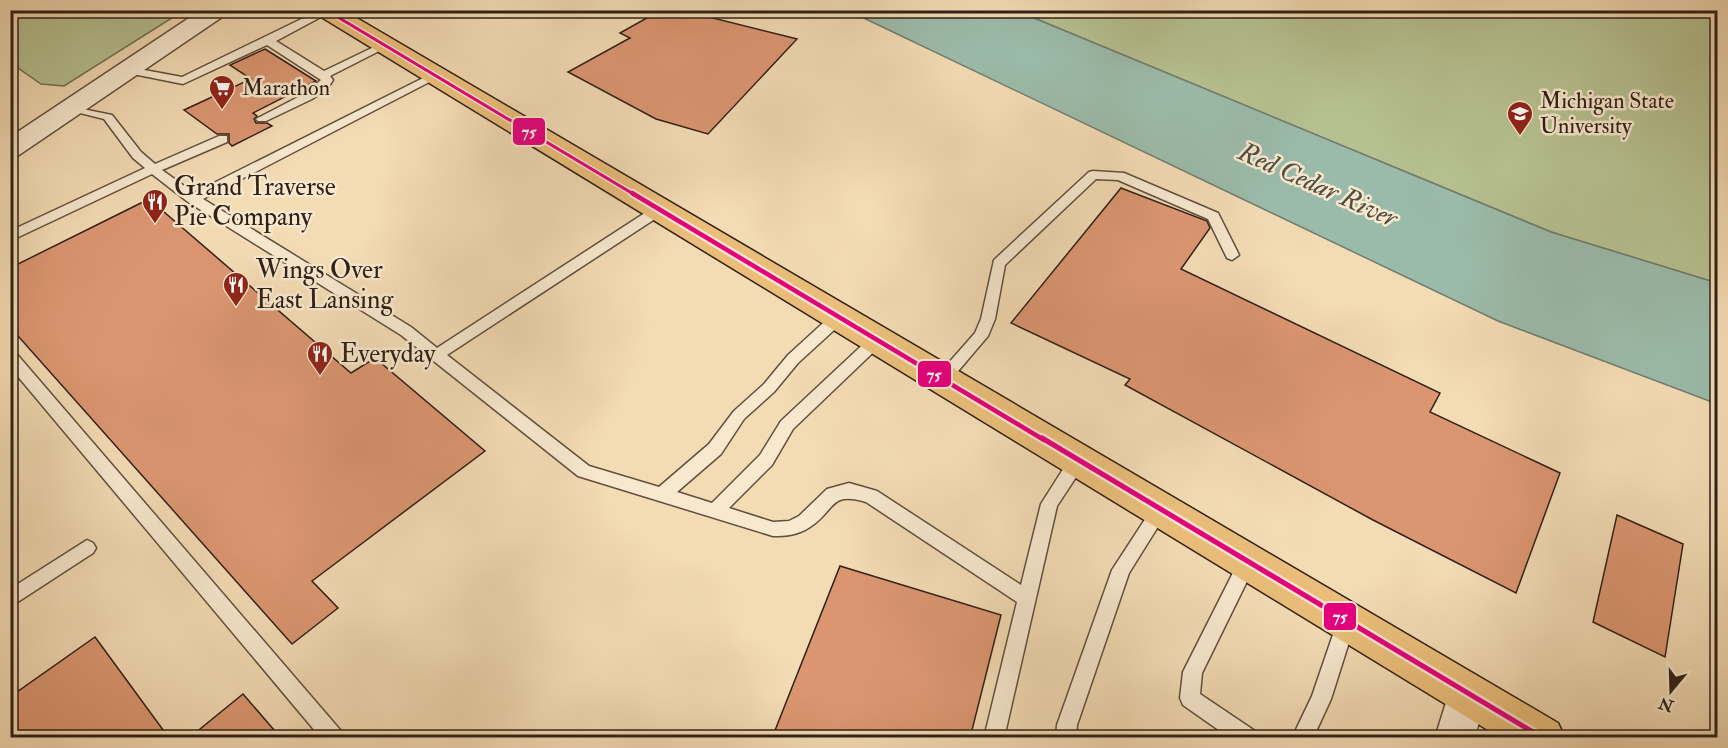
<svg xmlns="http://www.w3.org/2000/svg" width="1728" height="748" viewBox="0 0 1728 748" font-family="'IM FELL Double Pica',serif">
	<rect width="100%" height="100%" fill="#f3dbb4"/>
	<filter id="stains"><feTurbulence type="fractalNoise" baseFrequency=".00333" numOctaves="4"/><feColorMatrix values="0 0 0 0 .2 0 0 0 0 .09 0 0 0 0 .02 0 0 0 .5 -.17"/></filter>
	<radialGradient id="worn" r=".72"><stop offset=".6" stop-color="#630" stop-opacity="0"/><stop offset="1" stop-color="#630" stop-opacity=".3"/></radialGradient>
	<!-- green -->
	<g fill="#b6c191" stroke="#737054" stroke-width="1.5">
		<polygon points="10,11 11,10 183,11 64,86 41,84 11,63"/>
		<polygon points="1017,11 1717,11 1717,283 1551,232"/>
	</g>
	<!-- water -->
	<polygon fill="#9bbbaa" stroke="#707d6f" stroke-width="1.5" points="849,11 1017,11 1551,232 1717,283 1717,404 1498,321"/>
	<!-- building -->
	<g fill="#db9671" stroke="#302017" stroke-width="1.5">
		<polygon points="661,10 681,10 797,39 708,134 656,119 568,72 630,38 620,33"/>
		<polygon points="265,49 316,81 253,113 257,116 254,119 256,123 267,123 272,126 232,146 229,143 229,134 217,134 184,110 251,79 230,65"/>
		<polygon points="1121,188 1207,221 1210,228 1181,269 1440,393 1430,412 1560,473 1516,593 1373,520 1125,385 1130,379 1011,323"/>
		<polygon points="149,199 351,373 375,358 485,451 312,581 338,608 292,644 10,327 10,268"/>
		<polygon points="1617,515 1683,544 1665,657 1593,622"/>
		<polygon points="840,566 1001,615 970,738 772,738"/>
		<polygon points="95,637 169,738 10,738 10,697"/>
		<polygon points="243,694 281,738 189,738"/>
	</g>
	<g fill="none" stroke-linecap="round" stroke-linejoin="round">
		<defs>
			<g id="service">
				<polygon points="320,10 332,11 276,41 324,71 380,44 384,43 389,46 330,76 333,80 328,88 312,99 266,121 258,121 256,119 304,94 321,80 267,45 183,84 128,73 123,70 128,67 182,77"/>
				<path d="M435,72L440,75L439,77L203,199L411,327L437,348L654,207H664L665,210L664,213L447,355L589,466L659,487L709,444L734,411L764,384L788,355L834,313H844L846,317L844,321L798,363L774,392L744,419L721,454L677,492L712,503L760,455L781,421L872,336H882L884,340L882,344L793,429L772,465L729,508L773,522L789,521L799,516L827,489L849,483L877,491L1021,585L1041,504L1072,455L1078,453L1084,455L1086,460L1084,465L1057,506L1004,738H984L1017,602L866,502C829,491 836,510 810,527C798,535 787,536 773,536L578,476L401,335L188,202L152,174L10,241V231L145,168L133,158L104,119L68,110V106L112,115L141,152L155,164L219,136H227V142L162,170L194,193Z"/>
				<polygon points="1093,171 1124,173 1218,213 1239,255 1232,260 1227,258 1208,219 1118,180 1096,179 1005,265 995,319 988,336 948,383 938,383 935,379 938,375 975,333 981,319 994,260 1089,172"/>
				<polygon points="10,351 15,352 341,731 344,738 321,738 10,367"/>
				<polygon points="1161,502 1167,504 1169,509 1129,573 1077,725 1076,738 1056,738 1057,725 1112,570 1155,504"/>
				<polygon points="87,540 93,543 96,548 93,553 10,607 10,589"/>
				<polygon points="1248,553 1254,555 1257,561 1202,673 1200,694 1255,731 1258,738 1230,738 1183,705 1180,698 1183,672 1242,555"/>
				<polygon points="1347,611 1353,614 1356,620 1331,699 1313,738 1292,738 1312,696 1338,620 1341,614"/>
			</g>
			<polygon id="minor" points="1467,674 1481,680 1486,693 1475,738 1435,738 1453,680"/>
			<polygon id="tertiary" points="201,10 228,10 225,15 19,155 10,157 10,137"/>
			<polygon id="primary" points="315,10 343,10 1558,723 1565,738 1501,738 318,15"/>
		</defs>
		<!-- service casing -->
		<use href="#service" stroke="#614f3e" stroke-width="3"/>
		<!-- minor casing -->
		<use href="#minor" stroke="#614f3e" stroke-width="3"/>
		<!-- tertiary casing -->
		<use href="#tertiary" stroke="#614f3e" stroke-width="3"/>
		<!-- primary casing -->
		<use href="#primary" stroke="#302017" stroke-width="3"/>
		<!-- service -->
		<use href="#service" fill="#f7e8ce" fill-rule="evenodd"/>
		<!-- minor -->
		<use href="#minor" fill="#f7e8ce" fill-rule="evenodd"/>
		<!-- tertiary -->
		<use href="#tertiary" fill="#f7e8ce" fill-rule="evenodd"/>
		<!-- primary -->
		<use href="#primary" fill="#eabe7a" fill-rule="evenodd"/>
		<defs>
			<polyline id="bus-1-far2" points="326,10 635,195"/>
			<polyline id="bus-1-far1" points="632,193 1044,440"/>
			<polyline id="bus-1" points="1042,438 1543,738"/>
		</defs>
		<!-- bus-1-far2 casing -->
		<use href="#bus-1-far2" stroke="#f7e8ce" stroke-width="6"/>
		<!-- bus-1-far1 casing -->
		<use href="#bus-1-far1" stroke="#f7e8ce" stroke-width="9"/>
		<!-- bus-1 casing -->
		<use href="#bus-1" stroke="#f7e8ce" stroke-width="10"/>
		<!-- bus-1-far2 -->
		<use href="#bus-1-far2" stroke="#e5007d" stroke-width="3"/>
		<!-- bus-1-far1 -->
		<use href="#bus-1-far1" stroke="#e5007d" stroke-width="4.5"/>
		<!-- bus-1 -->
		<use href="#bus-1" stroke="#e5007d" stroke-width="5"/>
	</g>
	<!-- icons -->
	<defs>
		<symbol id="supermarket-pin" viewBox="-11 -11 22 30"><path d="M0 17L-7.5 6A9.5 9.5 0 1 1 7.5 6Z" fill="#8f2418" stroke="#f7e8ce"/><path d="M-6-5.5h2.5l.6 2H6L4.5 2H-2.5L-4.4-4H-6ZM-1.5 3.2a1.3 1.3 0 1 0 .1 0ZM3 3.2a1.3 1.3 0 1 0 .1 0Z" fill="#fff"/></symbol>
		<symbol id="university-pin" viewBox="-11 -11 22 30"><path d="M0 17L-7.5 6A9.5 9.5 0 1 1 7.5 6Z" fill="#8f2418" stroke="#f7e8ce"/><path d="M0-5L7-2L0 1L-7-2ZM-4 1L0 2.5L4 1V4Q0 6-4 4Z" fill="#fff"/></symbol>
		<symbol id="restaurant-pin" viewBox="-11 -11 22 30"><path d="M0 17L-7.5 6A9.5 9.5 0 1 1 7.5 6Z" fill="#8f2418" stroke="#f7e8ce"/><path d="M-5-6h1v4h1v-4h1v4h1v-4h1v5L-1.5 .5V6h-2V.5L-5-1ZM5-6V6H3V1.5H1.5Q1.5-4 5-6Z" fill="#fff"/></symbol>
	</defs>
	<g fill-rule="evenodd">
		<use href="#supermarket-pin" x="207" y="73" width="30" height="40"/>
		<use href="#university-pin" x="1505" y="99" width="30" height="40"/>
		<use href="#restaurant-pin" x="140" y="187" width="30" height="40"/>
		<use href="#restaurant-pin" x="221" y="270" width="30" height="40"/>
		<use href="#restaurant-pin" x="305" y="339" width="30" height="40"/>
	</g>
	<g text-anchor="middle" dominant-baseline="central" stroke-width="5" stroke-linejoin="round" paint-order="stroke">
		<!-- far-poi labels -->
		<g font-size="22" fill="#302017" stroke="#f7e8ce" text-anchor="start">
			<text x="242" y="88">Marathon</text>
			<text x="1540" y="101">Michigan State<tspan x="1540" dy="25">University</tspan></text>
		</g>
		<!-- poi labels -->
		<g font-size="26" fill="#302017" stroke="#f7e8ce" text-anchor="start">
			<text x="174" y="187">Grand Traverse<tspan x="174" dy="30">Pie Company</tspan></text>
			<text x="256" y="270">Wings Over<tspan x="256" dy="30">East Lansing</tspan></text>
			<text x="340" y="354">Everyday</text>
		</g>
		<!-- water labels -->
		<g font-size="27" font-style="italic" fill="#504e43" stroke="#f7e8ce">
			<text transform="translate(1318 185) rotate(24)">Red Cedar River</text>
		</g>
	</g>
	<g stroke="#f7e8ce" stroke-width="2">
		<rect x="512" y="117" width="34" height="29" rx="6" fill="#e5007d"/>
		<rect x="917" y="360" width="35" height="28" rx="6" fill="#e5007d"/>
		<rect x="1323" y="602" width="34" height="29" rx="6" fill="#e5007d"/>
	</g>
	<g font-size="16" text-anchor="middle" font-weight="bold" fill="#fff">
		<text x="529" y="137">75</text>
		<text x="934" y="380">75</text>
		<text x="1340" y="622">75</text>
	</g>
	<!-- margin -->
	<rect width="1728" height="748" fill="none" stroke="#f3dbb4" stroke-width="36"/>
	<rect x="12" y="12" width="1704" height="724" fill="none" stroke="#302017" stroke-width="3"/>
	<rect x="18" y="18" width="1692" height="712" fill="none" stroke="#302017" stroke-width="1.5"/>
	<!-- north arrow -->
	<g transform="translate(1671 691) rotate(199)" stroke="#f7e8ce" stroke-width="4.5" paint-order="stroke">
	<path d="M0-4.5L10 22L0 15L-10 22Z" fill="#302017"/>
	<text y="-9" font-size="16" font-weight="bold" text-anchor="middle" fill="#302017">N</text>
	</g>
	<rect width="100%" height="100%" filter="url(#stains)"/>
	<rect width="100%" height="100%" fill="url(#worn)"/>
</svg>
